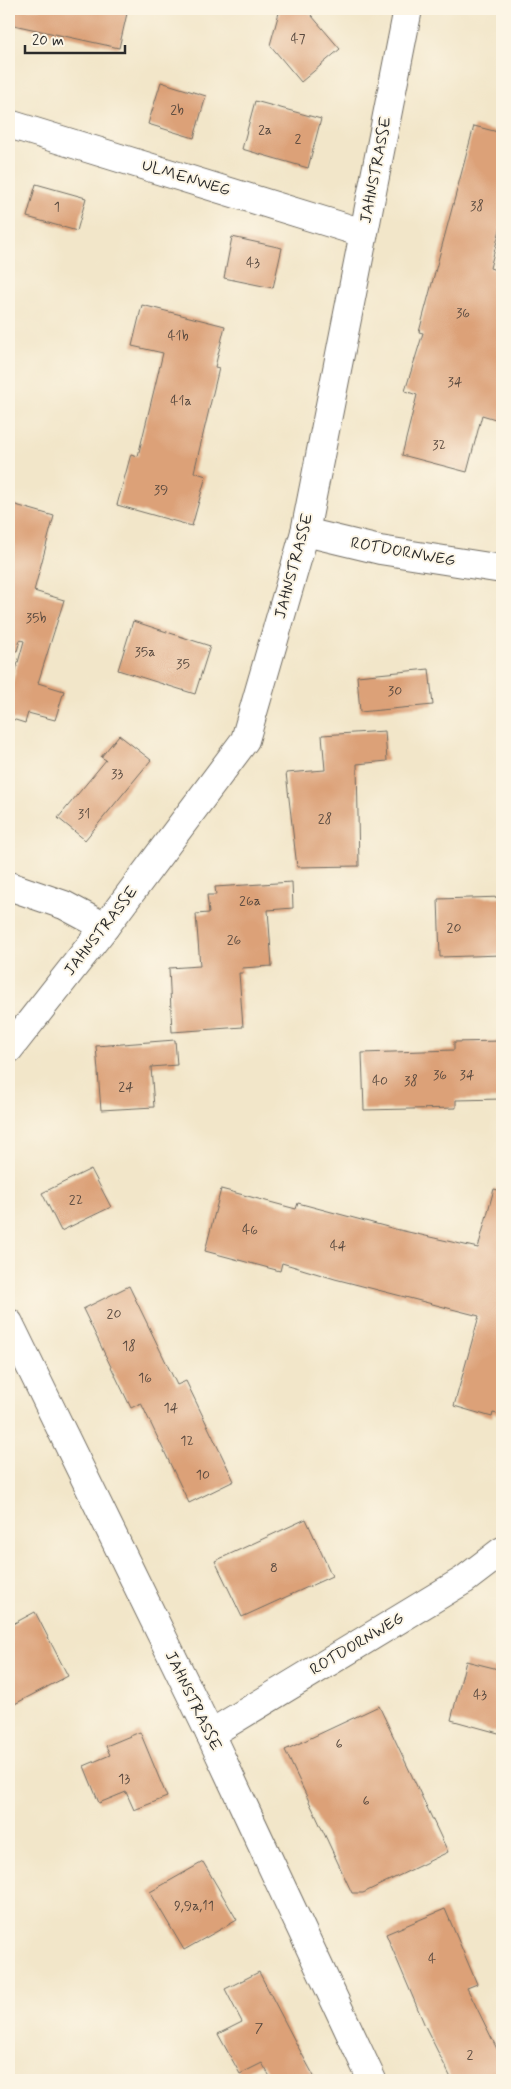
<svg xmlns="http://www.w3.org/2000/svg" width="511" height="2089" viewBox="0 0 511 2089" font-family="Mynerve,sans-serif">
	<rect width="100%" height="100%" fill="#fcf5e5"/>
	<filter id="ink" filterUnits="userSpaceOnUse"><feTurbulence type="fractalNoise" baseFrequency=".02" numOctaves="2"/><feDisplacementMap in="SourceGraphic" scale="10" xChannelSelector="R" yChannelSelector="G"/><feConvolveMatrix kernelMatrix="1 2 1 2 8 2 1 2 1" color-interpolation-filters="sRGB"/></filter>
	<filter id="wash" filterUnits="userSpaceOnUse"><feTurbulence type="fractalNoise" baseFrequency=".0096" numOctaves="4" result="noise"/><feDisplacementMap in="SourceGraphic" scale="20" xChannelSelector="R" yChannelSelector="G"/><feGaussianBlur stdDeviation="1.12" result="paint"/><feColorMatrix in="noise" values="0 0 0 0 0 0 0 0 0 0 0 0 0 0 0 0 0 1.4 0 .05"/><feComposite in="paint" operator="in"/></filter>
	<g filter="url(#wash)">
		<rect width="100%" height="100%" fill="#f2e6c9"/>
		<g id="blocks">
			<!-- building -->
			<g fill="#dca178">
				<polygon points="9,9 128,9 119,48 9,24"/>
				<polygon points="280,9 306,9 340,49 301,82 270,45"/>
				<polygon points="161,82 206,96 194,138 148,124"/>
				<polygon points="255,101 321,119 308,168 242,149"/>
				<polygon points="474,126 502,133 502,222 490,268 502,272 502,421 482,415 467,472 402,455 417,395 405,391 423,333 419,332"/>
				<polygon points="36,184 86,198 77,231 27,217"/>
				<polygon points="232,237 282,248 273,288 224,278"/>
				<polygon points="142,305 225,326 215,367 219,368 194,472 206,476 192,526 117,505 131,454 138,456 163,353 132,346"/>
				<polygon points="9,503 54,516 34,591 64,600 38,683 64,691 55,720 28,713 25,723 9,718 9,695 24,641 20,640 17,651 9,650"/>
				<polygon points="133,621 210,646 195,694 118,670"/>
				<polygon points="429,669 433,705 360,712 357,676"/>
				<polygon points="385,731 387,761 357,764 359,866 297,867 286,773 325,770 322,735"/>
				<polygon points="119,735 151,760 85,840 58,818 106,760 101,757"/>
				<polygon points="292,882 293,908 268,910 272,966 242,968 243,973 239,973 243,1027 172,1032 169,968 200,966 196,914 209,913 207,895 216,895 215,887"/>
				<polygon points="502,897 502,955 440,957 438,899"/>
				<polygon points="175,1040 177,1065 151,1067 154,1107 101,1110 96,1046"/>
				<polygon points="502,1041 502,1099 456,1100 456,1108 364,1110 362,1053 454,1050 454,1042"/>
				<polygon points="91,1169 111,1207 61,1231 42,1193"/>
				<polygon points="221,1189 296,1209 298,1203 395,1229 478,1248 494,1189 502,1191 502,1415 493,1413 492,1417 454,1406 479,1316 335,1279 282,1263 280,1271 205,1251"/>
				<polygon points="129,1286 177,1385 186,1381 234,1481 189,1503 141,1403 131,1408 83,1309"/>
				<polygon points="306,1519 332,1576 242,1617 215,1561"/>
				<polygon points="35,1612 68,1676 9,1707 9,1626"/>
				<polygon points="466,1661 502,1670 502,1734 451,1720"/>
				<polygon points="379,1706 448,1852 363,1893 352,1893 285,1750"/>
				<polygon points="140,1732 167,1797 134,1810 126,1792 99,1803 84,1766 110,1755 106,1746"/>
				<polygon points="203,1862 237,1920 184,1950 150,1892"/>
				<polygon points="445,1909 477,1984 467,1988 502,2059 502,2080 452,2080 426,2028 386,1934"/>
				<polygon points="259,1972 297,2045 316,2080 272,2080 262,2063 240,2074 218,2034 242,2022 225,1989"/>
			</g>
		</g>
	</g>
	<g filter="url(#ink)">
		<use href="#blocks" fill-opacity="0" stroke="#716c62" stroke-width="1"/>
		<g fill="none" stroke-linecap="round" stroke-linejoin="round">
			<defs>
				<g id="street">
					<polyline points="9,124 363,233"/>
					<polyline points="305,532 380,550 502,569"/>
					<polyline points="9,886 64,905 105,927"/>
					<polyline points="9,1049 105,927 245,740 305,532 408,9"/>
					<polyline points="9,1323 210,1734 372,2080"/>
					<polyline points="210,1734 464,1580 502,1551"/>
				</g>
			</defs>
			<!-- street casing -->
			<use href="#street" stroke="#716c62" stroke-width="30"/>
			<!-- street -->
			<use href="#street" stroke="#fff" stroke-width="28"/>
		</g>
	</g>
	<g text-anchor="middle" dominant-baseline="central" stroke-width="4" stroke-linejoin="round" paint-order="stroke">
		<!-- number labels -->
		<g font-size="14" fill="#57483e">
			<text x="298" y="39">47</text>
			<text x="177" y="110">2b</text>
			<text x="265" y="130">2a</text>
			<text x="298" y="139">2</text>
			<text x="477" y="206">38</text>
			<text x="57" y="207">1</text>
			<text x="253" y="263">43</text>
			<text x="463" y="313">36</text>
			<text x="178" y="336">41b</text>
			<text x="455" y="382">34</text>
			<text x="181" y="401">41a</text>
			<text x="439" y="445">32</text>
			<text x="161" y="490">39</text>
			<text x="36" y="618">35b</text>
			<text x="145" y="652">35a</text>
			<text x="183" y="664">35</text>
			<text x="395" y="691">30</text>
			<text x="117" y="774">33</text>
			<text x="84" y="814">31</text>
			<text x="325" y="819">28</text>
			<text x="250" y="901">26a</text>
			<text x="454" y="928">20</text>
			<text x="234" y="940">26</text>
			<text x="440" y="1075">36</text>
			<text x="467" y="1075">34</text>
			<text x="380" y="1081">40</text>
			<text x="411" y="1081">38</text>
			<text x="126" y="1087">24</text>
			<text x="76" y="1200">22</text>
			<text x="250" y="1230">46</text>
			<text x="338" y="1246">44</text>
			<text x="114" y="1314">20</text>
			<text x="129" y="1346">18</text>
			<text x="145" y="1378">16</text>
			<text x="171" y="1408">14</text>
			<text x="187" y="1441">12</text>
			<text x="203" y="1475">10</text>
			<text x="274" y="1568">8</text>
			<text x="480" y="1695">43</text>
			<text x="339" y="1744">6</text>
			<text x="124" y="1779">13</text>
			<text x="366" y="1801">6</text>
			<text x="194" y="1906">9,9a,11</text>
			<text x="432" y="1959">4</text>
			<text x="259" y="2028">7</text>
			<text x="470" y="2055">2</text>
		</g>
		<!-- street labels -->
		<g font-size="16" fill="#2b2b2b" stroke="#fcf5e5">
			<text transform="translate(376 170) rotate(-79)">JAHNSTRASSE</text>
			<text transform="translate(186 178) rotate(17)">ULMENWEG</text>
			<text transform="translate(403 552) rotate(10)">ROTDORNWEG</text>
			<text transform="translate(294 566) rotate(-75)">JAHNSTRASSE</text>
			<text transform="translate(101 931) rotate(-52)">JAHNSTRASSE</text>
			<text transform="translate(357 1644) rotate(-31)">ROTDORNWEG</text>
			<text transform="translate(193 1701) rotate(64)">JAHNSTRASSE</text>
		</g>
	</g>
	<!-- margin -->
	<rect width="511" height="2089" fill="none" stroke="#fcf5e5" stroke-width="30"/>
	<!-- scale -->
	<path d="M25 45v8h100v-8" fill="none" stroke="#2b2b2b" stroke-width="2.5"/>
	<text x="32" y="45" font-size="15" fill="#2b2b2b" stroke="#fcf5e5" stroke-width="4" paint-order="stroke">20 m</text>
</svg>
